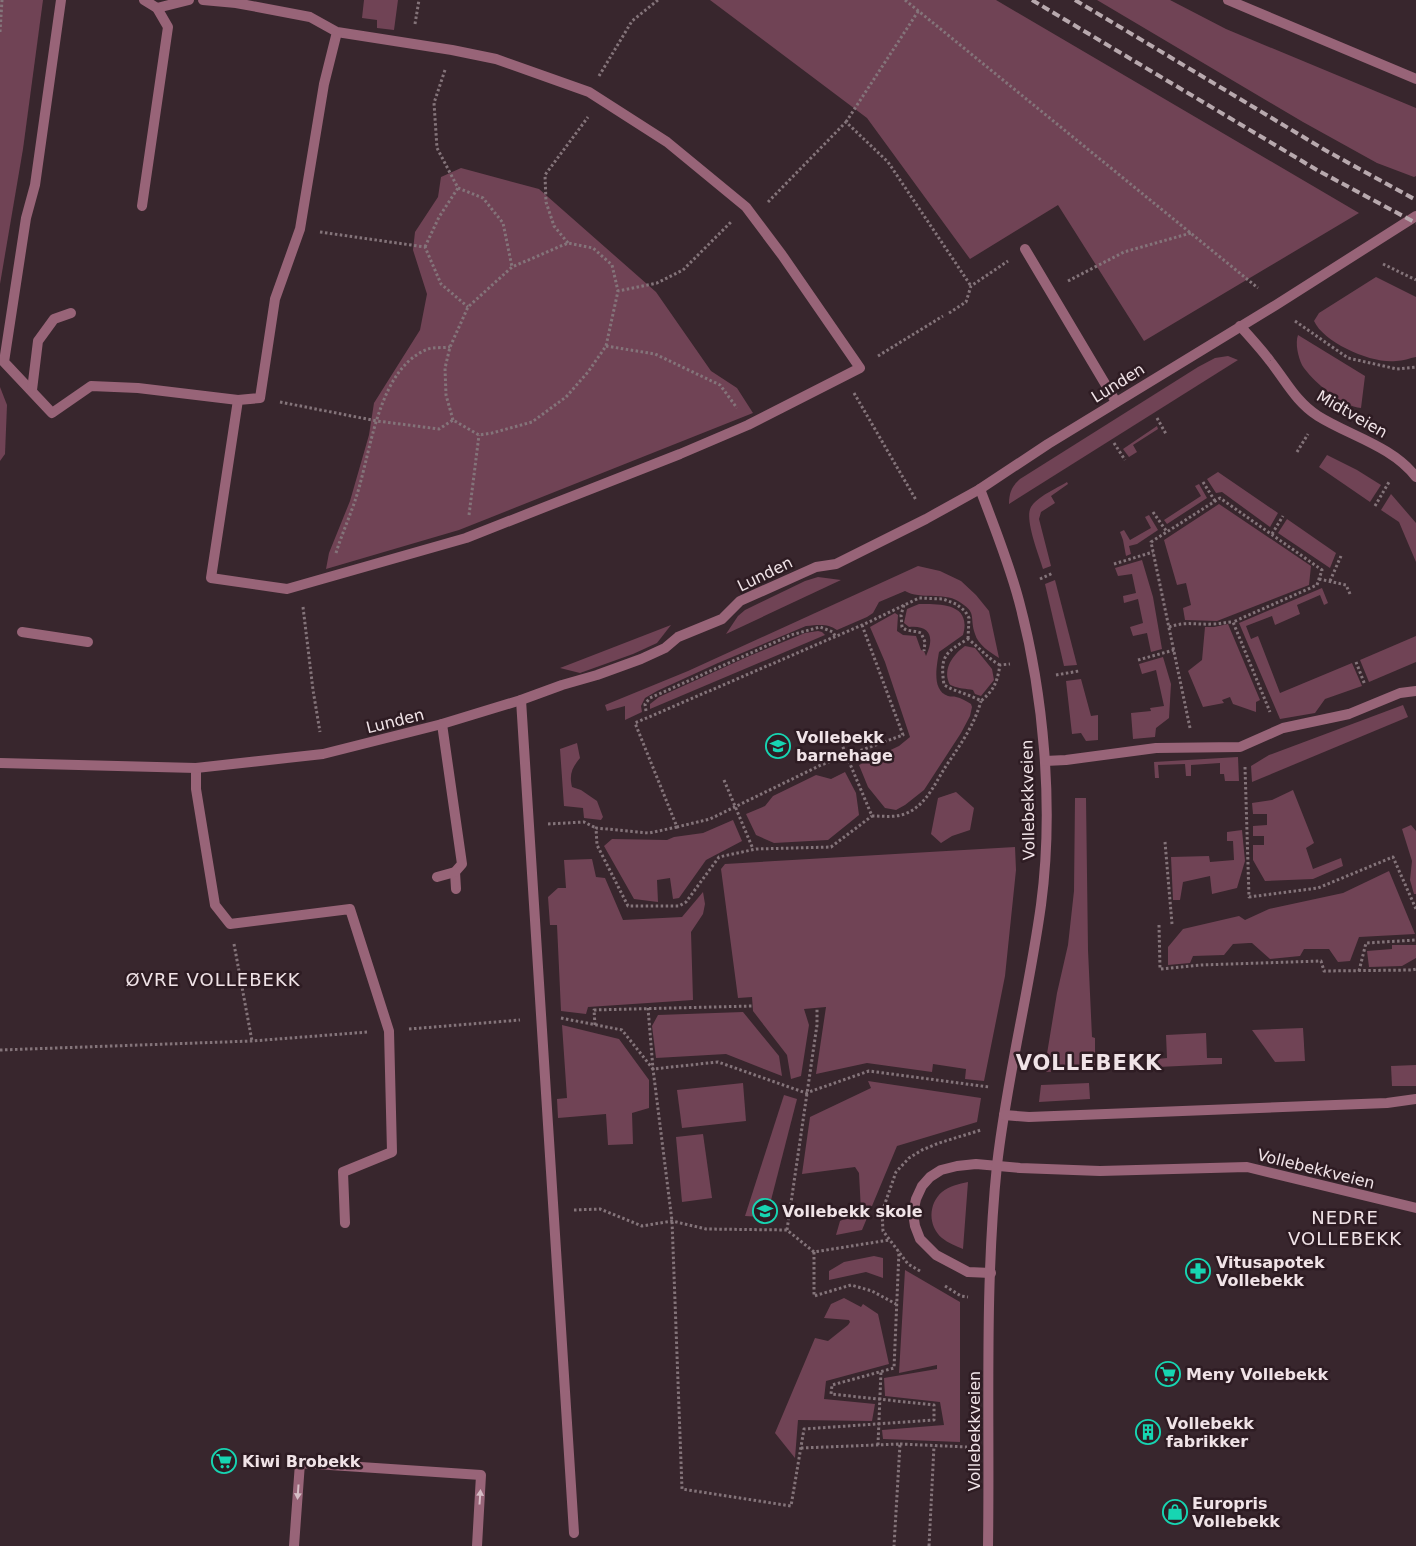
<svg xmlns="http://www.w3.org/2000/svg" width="1416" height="1546" viewBox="0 0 1416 1546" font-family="'DejaVu Sans',sans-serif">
	<rect width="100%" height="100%" fill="#38262d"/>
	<!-- green -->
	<g fill="#704355">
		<polygon points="0,0 43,0 23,149 0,284"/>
		<polygon points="364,0 398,0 394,30 377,28 377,20 362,18"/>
		<polygon points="710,0 996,0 1359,213 1144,341 1058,205 970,259 867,118"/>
		<polygon points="1097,0 1170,0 1226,29 1416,108 1416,176 1414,177 1377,163 1303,122"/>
		<polygon points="461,168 539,189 656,292 711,371 737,388 753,413 459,530 326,569 329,553 350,501 369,435 374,403 420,330 427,294 413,250 415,232 438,197 441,177"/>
		<path d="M1376,277L1416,297V357C1410,358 1403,361 1396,361C1372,364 1324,343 1314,321L1319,313Z"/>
		<path d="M1298,335L1365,376L1361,408C1343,407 1311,380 1302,365C1298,357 1295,343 1298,335Z"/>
		<path d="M1228,356L1238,360L1009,504C1009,493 1012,486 1020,479L1198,367L1215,358Z"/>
		<polygon points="0,387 7,405 5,454 0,461"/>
		<polygon points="1157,426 1158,429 1133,445 1137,452 1129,457 1123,449"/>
		<polygon points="1327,455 1357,470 1381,485 1370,502 1319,467"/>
		<polygon points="1218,472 1278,513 1270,527 1222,492 1216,493 1207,479"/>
		<path d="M1067,482L1068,484L1051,496L1055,503L1041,512L1039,519L1051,566L1043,569C1039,555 1024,519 1031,507C1037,497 1057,488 1067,482Z"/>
		<polygon points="1199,484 1207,498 1167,524 1164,520 1201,496 1195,486"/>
		<polygon points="1391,494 1416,523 1416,562 1399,522 1381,510"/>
		<polygon points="1219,504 1311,566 1309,585 1217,621 1185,620 1183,608 1191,605 1186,583 1177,585 1164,540"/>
		<polygon points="1149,515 1158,530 1137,544 1129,546 1131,554 1126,556 1123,540 1120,532 1124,530 1130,540 1151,528 1145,517"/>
		<polygon points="1287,519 1336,553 1330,568 1278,533"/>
		<polygon points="1142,560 1153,597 1162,649 1151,652 1147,633 1133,636 1130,627 1143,623 1138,599 1124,603 1123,596 1136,593 1132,574 1118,576 1115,568"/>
		<path d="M918,566L940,571L961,581L976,595L989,611L999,658C990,652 978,645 975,634C969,616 978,613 958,601C943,592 921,600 905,591L879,602L873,613L867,617L837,630C827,623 818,625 806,626L718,663L657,691L645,698L641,706L642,712L625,720V706L607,711L605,705L688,671Z"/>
		<polygon points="818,577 841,580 726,634 738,616 745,610 805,581"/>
		<polygon points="1055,580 1077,665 1064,666 1045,584"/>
		<polygon points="1322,588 1328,603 1324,605 1320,595 1297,605 1300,614 1275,625 1272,616 1246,626 1251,639 1258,636 1280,693 1352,663 1362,686 1325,699 1315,713 1280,719 1239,623"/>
		<path d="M919,604C940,604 972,603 963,635L939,652C937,665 931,690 948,696C951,697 954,696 956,697C961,698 966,701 971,704L972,707L970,716L961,733L924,790L905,805L896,810L885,808L868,787L859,765L899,746L910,737L885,662L870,627L895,613L898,615L897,631L903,635L916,636L921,650L924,651L926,656C935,637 930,625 909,627L904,623L907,609Z"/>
		<polygon points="1228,624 1260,700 1256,702 1256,712 1233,704 1230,697 1222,700 1224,703 1203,707 1188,671 1202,660 1205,627 1214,627"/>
		<polygon points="671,625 657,643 633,654 580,673 560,668"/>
		<polygon points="818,631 822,632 825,635 650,709 650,704 659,697 747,657 805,633"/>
		<polygon points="1416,636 1416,662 1369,682 1360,660"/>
		<path d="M965,646L975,648L992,669L994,680L981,696L975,694L973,690C967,689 957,688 953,686C949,685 949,683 948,680C944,666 955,653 965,646Z"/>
		<polygon points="1163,657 1171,684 1169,718 1156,728 1155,737 1133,739 1131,713 1151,711 1150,708 1164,706 1156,670 1142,674 1139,664"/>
		<polygon points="1081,679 1091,716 1098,715 1098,740 1086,741 1081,733 1072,734 1066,681"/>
		<polygon points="1403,705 1408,717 1252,782 1251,766 1269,755"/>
		<path d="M577,743L580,758C572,768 569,774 572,787L581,790L597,801L603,817L601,820L584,818L583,808L564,806L560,749Z"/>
		<polygon points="1238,757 1239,781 1225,781 1224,774 1220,774 1220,763 1191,765 1191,776 1186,776 1185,764 1158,765 1159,778 1155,778 1154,762"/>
		<polygon points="845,772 856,793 859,815 828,840 774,843 756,835 746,814 765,806 773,796 816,775 831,779"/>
		<polygon points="1293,790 1314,843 1306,848 1313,869 1341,858 1343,866 1313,879 1265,881 1253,860 1253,845 1264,845 1264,836 1253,836 1253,826 1267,825 1267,814 1253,814 1252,803 1272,800"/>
		<polygon points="956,792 974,808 970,830 952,836 941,843 931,834 938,798"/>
		<polygon points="1075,798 1086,798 1088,950 1092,1037 1095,1038 1095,1070 1044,1072 1057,993 1068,945 1074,891"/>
		<polygon points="733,820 742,841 706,860 679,898 673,899 670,878 657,880 658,902 634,899 604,846 612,839 667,840 674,837 703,833"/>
		<polygon points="1411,825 1416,831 1416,894 1414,894 1410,880 1412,861 1402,829"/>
		<polygon points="1242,830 1245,861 1237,888 1212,894 1210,876 1183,882 1180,900 1173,900 1171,857 1209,856 1210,862 1234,860 1233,841 1227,841 1227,832"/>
		<polygon points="1015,847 1016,870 1005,976 984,1081 965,1079 966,1069 933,1064 932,1072 867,1063 816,1074 826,1007 804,1009 809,1025 801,1076 791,1079 787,1055 753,1011 752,997 738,998 721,869 725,864"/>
		<polygon points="592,859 596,877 605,878 623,920 682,917 703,892 705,904 703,914 691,932 693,1000 588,1007 586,1014 561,1011 557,925 550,925 548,897 558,888 566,888 564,860"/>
		<polygon points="1389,871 1415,934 1359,937 1350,961 1338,962 1329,949 1304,949 1300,956 1270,959 1252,943 1249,943 1233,944 1224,955 1193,956 1190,963 1168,965 1168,947 1183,929 1239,916 1245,920 1269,909 1343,893"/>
		<polygon points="1392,945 1416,945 1416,958 1402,966 1369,967 1367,951 1392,949"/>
		<polygon points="743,1012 779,1056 782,1076 726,1054 656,1058 652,1026 658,1015"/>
		<polygon points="562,1025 619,1039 649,1080 649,1108 632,1113 633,1144 608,1145 606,1114 558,1118 557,1099 567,1098"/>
		<polygon points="1303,1028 1305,1061 1275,1062 1252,1030"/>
		<polygon points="1206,1033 1207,1058 1222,1058 1222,1064 1158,1067 1157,1059 1167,1058 1166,1035"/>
		<polygon points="1416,1065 1416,1086 1392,1086 1391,1066"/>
		<polygon points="868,1081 981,1098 977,1122 897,1146 862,1230 836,1235 840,1221 861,1211 859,1173 855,1167 802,1174 810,1117 871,1088"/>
		<polygon points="743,1083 746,1121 682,1128 677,1090"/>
		<polygon points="1089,1083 1090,1099 1039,1102 1041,1085"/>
		<polygon points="784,1095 797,1099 769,1208 761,1217 745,1216"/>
		<polygon points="703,1134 712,1198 682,1202 676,1137"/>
		<path d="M968,1182L963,1249C956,1246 948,1243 942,1238C928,1226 928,1204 942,1192C949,1186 959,1184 968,1182Z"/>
		<polygon points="874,1256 883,1258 883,1278 866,1272 829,1280 829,1271 844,1262"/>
		<polygon points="905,1270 960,1302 960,1442 883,1439 882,1430 944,1425 940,1402 885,1396 884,1378 937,1369 937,1365 899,1373"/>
		<polygon points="844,1298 861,1307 863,1304 878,1314 889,1364 826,1381 824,1399 875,1404 872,1421 798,1420 795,1458 775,1433 815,1338 828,1341 848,1325 850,1322 849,1320 824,1318 831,1304"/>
	</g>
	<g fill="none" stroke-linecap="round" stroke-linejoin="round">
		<!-- path -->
		<g stroke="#84747a" stroke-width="3" stroke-dasharray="2.5 2.5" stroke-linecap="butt">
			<polyline points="905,0 1258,288"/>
			<polyline points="415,24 419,0"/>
			<polyline points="0,32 2,0"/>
			<polyline points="445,70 434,103 437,148 458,188 483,198 503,223 512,267"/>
			<polyline points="599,76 632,21 658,0"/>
			<polyline points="846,122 919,10"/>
			<polyline points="768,202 846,122 888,162 971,286"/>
			<polyline points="320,232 425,247 441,284 468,307"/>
			<polyline points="568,243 554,226 546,202 545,175 588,117"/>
			<polyline points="425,247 439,217 458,188"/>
			<polyline points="1383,264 1416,280"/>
			<polyline points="1068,281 1124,252 1191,233"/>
			<polyline points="949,313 966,302 971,286 1008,261"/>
			<polyline points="1295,321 1348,358 1397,369 1416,367"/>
			<polyline points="606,346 655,354 720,385 737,408"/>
			<polyline points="878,356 943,316"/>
			<polyline points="854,393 916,500"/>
			<polyline points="280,402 377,421 439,429 453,420 479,435 492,433 532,422 566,397 588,372 606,346 618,291 657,283 683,270 732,221"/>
			<polyline points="1157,418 1166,434"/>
			<polyline points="453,420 446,395 445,368 450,347 468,307 512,267 568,243 593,248 612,265 618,291"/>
			<polyline points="1114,443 1125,460"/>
			<polyline points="1297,452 1308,434"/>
			<polyline points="1203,482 1215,501"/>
			<polyline points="1375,506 1389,482"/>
			<polyline points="1153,512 1167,532"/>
			<polyline points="469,515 479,435"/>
			<polyline points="1272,534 1283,516"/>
			<path d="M336,553C343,530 354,508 360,484C372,442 381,367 428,349C434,347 443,348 450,347"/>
			<polyline points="1114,564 1153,552"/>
			<polyline points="1040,579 1053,573"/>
			<polyline points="1319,579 1346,585 1350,594"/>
			<polyline points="1330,581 1341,556"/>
			<path d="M904,605L901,615L902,627C907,632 914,630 921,633L925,642L924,651"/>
			<polyline points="303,607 313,690 320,732"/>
			<polyline points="862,625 903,735 821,765 710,819 677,827 635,723 869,622 919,598 943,599 956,604 965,611 969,618 968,639"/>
			<path d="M1169,627C1186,621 1196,625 1213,624C1220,624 1226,622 1233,622"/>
			<polyline points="1138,660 1174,650"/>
			<polyline points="1356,662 1365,685"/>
			<path d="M1000,665C987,658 980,648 968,639C944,653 940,657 944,685C956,692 969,694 981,701C995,689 997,682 1000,665L1010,664"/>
			<polyline points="1056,675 1079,671"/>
			<polyline points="646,711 645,704 650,698 791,635 820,627 833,632 835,636"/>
			<polyline points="1190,728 1151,542 1220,498 1322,570 1317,585 1233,622 1270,712"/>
			<path d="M837,733L872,816C884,816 896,818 907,813C927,804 935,783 946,766C960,745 974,726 981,701"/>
			<polyline points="1245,767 1249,897 1318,888 1393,857 1416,909"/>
			<polyline points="724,780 753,849"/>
			<polyline points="548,824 584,822 596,828"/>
			<polyline points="677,827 649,833 596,828 597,845 628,906 679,906 686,902 719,857 756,849 831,847 872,816"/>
			<polyline points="1165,842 1172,924"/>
			<polyline points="1159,925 1160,969 1202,965 1321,961 1324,971 1412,970 1416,969"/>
			<polyline points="234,944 252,1041"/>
			<polyline points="1359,971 1366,943 1416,940"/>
			<polyline points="648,1008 653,1069 672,1221 682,1489 791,1506 804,1429 934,1420 934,1405 831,1394 832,1385 894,1368 899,1251"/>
			<polyline points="561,1018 622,1030 653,1069 718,1062 806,1093 869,1071 989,1087"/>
			<polyline points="595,1025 594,1010 752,1006"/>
			<polyline points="409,1029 520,1020"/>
			<polyline points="0,1050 252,1041 368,1032"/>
			<polyline points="574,1210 600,1209 642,1226 672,1221 706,1229 787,1230 814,1252 889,1240"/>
			<polyline points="787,1230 817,1025 817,1008"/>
			<polyline points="814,1252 814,1296 851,1285 872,1291 896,1304"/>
			<polyline points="920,1271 908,1264 883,1231 882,1212 896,1172 909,1158 922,1150 939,1143 981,1130"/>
			<polyline points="945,1286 961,1296 968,1297"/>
			<polyline points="900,1444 967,1447"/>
			<polyline points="878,1445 881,1371"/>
			<polyline points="801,1448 900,1444 894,1546"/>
			<polyline points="929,1546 934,1446"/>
		</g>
		<!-- service -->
		<g stroke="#986478" stroke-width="10">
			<polyline points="61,0 35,185 26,218 4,362 52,413 91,386 138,388 238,400"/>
			<polyline points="203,0 236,3 310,17 337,32 452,50 496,59 589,92 667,142 746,207 782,255 860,368 748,425 680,454 466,538 287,589 211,578 238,400 260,398 275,299 300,229 324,84 337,32"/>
			<polyline points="157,8 189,0"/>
			<polyline points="142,206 168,27 157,8 144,0"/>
			<polyline points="1025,249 1116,402"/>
			<polyline points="32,390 38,341 54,319 71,313"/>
			<polyline points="22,632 88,642"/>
			<polyline points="521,700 574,1533"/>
			<polyline points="196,768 196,789 215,905 230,924 350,909 389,1031 392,1152 343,1172 345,1223"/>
			<polyline points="455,872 456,889"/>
			<polyline points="437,877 455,872 462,864 442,724"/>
			<polyline points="991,1273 968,1272 936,1255 920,1239 915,1226 913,1213 916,1199 922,1186 930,1177 941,1170 957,1166 976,1164 1020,1168 1100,1171 1247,1167 1416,1208"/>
			<polyline points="294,1546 300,1463 481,1475 477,1546"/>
		</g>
		<!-- minor -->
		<g stroke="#986478" stroke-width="10">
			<polyline points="1228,0 1416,79"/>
			<path d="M1240,326C1250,337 1261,349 1270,361C1286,381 1296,402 1318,416C1350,436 1392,446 1416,477"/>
			<path d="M980,489C994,526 1009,563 1019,601C1044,695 1054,808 1041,905C1029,992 1007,1077 997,1165C984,1291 990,1419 988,1546"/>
			<polyline points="1045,761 1066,760 1156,748 1240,747 1283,728 1349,714 1400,693 1416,691"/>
			<polyline points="1004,1115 1029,1117 1387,1103 1416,1099"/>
		</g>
		<!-- tertiary -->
		<polyline stroke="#986478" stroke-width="10" points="0,763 196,768 323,754 442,724 521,700 562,685 597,675 641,659 665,648 678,637 722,619 740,601 816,567 836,564 926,519 980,489 1048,444 1276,305 1416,216"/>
		<!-- rail -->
		<g stroke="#b8a9ae" stroke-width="4" stroke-dasharray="8 4" stroke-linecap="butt">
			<polyline points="1032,0 1317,170 1416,223"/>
			<polyline points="1075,0 1325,150 1416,200"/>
		</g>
	</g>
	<!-- one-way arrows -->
	<defs><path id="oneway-solid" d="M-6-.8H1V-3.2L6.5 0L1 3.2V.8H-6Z" transform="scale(1.25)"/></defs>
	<g fill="#d6bdc6">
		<use href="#oneway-solid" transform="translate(298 1492) rotate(94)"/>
		<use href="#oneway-solid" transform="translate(480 1497) rotate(-86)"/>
	</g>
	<!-- icons -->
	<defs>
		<symbol id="school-ring" viewBox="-11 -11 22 22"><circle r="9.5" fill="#2e1c23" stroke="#17d5b2" stroke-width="1.5"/><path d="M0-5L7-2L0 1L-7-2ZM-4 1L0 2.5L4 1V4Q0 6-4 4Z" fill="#17d5b2"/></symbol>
		<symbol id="pharmacy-ring" viewBox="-11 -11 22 22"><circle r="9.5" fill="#2e1c23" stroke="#17d5b2" stroke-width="1.5"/><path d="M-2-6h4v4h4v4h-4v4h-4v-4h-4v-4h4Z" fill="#17d5b2"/></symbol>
		<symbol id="supermarket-ring" viewBox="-11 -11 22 22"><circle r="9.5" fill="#2e1c23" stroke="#17d5b2" stroke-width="1.5"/><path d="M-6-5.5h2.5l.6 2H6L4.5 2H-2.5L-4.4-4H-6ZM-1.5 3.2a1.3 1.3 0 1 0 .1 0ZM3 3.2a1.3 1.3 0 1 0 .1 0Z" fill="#17d5b2"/></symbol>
		<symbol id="building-ring" viewBox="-11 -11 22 22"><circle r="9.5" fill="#2e1c23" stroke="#17d5b2" stroke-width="1.5"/><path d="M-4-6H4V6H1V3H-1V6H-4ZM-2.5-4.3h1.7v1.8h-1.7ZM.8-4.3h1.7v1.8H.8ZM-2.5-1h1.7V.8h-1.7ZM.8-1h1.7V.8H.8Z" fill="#17d5b2"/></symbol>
		<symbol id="shop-ring" viewBox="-11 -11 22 22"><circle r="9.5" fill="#2e1c23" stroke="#17d5b2" stroke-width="1.5"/><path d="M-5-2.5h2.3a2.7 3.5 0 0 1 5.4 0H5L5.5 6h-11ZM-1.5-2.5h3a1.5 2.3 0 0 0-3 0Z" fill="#17d5b2"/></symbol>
	</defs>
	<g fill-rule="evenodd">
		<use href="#school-ring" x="764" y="732" width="28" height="28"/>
		<use href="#school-ring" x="751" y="1197" width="28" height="28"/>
		<use href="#pharmacy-ring" x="1184" y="1257" width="28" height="28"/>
		<use href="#supermarket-ring" x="1154" y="1360" width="28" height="28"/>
		<use href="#building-ring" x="1134" y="1418" width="28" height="28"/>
		<use href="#supermarket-ring" x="210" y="1447" width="28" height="28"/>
		<use href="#shop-ring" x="1161" y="1498" width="28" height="28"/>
	</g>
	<g text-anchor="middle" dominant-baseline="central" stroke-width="5" stroke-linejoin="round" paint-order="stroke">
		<!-- street labels -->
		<g font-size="16" fill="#f0e3e7" stroke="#2e1c23">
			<text transform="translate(1118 383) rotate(-32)">Lunden</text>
			<text transform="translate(1352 414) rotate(30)">Midtveien</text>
			<text transform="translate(765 574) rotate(-26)">Lunden</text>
			<text transform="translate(395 721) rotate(-14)">Lunden</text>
			<text transform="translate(1028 800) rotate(-91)">Vollebekkveien</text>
			<text transform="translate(1316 1169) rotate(14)">Vollebekkveien</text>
			<text transform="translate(974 1431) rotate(-90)">Vollebekkveien</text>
		</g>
		<!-- poi labels -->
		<g font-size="16" font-weight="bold" fill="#f0e3e7" stroke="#2e1c23" text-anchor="start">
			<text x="796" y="737">Vollebekk<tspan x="796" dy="18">barnehage</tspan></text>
			<text x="782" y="1211">Vollebekk skole</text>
			<text x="1216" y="1262">Vitusapotek<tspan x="1216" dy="18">Vollebekk</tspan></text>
			<text x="1186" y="1374">Meny Vollebekk</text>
			<text x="1166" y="1423">Vollebekk<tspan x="1166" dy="18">fabrikker</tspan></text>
			<text x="242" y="1461">Kiwi Brobekk</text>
			<text x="1192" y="1503">Europris<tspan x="1192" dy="18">Vollebekk</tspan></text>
		</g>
		<!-- neighbourhood labels -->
		<g font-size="18" letter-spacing="1" fill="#f0e3e7" stroke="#2e1c23">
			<text x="213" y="979">ØVRE VOLLEBEKK</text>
			<text x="1345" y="1217">NEDRE<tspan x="1345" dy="21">VOLLEBEKK</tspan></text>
		</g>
		<!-- district labels -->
		<g font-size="21" font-weight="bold" letter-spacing="1" fill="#f0e3e7" stroke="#2e1c23">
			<text x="1089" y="1063">VOLLEBEKK</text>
		</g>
	</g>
</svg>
